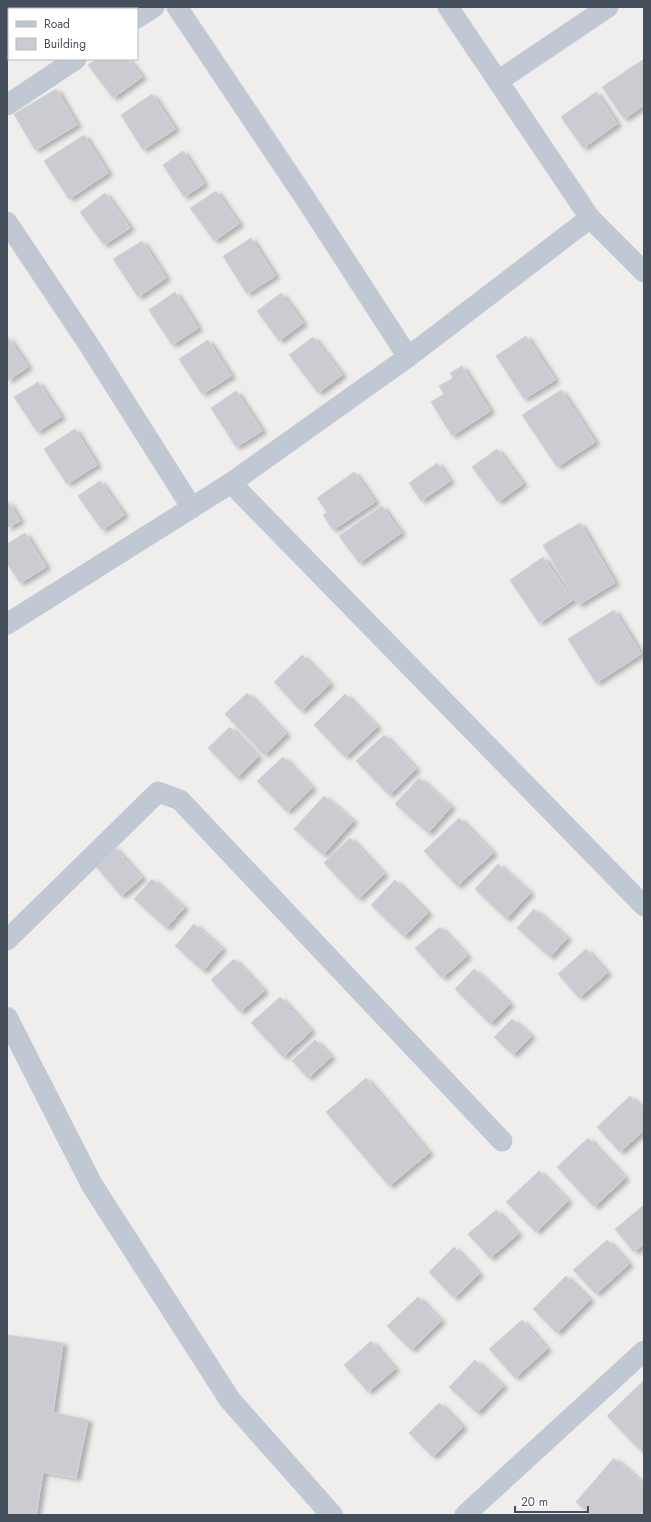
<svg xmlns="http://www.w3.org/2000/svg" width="651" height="1522" viewBox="0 0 651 1522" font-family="Jost,sans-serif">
	<defs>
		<filter id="shadow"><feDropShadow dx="4.5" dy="2.5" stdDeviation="2" flood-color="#0004"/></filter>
	</defs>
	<rect width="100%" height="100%" fill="#f0eded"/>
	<!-- building -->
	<g fill="#caccd2" stroke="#d1d3d9" filter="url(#shadow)">
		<polygon points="7,7 20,7 21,9 9,9 9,24 7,25"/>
		<polygon points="97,59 128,59 142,77 113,98 88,65"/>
		<polygon points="644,59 644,105 624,119 602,87"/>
		<polygon points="56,89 77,125 35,150 14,114"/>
		<polygon points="596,92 617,124 583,148 561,117"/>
		<polygon points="152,94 175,129 143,150 121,115"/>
		<polygon points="84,135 108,173 69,199 44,161"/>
		<polygon points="183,151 204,184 184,197 163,165"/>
		<polygon points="216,191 239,224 214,241 190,208"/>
		<polygon points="105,193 130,228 104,245 80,212"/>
		<polygon points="251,238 275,276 247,294 223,256"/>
		<polygon points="142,241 166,278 138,297 113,259"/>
		<polygon points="175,292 198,328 172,345 149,310"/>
		<polygon points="281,293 303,323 279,341 257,311"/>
		<polygon points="7,336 28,367 7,381"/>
		<polygon points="526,336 555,380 524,399 496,356"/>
		<polygon points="313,337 342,375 318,393 289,355"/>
		<polygon points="208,340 231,376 202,394 179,359"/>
		<polygon points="462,366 490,411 452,436 431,402 444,394 439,386 453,378 450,373"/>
		<polygon points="38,382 61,417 37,432 14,397"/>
		<polygon points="561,390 595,442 557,467 522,415"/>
		<polygon points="236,391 262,431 236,447 211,408"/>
		<polygon points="75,429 97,465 67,484 44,449"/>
		<polygon points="497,449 523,484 498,502 472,467"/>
		<polygon points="437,463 450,481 421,501 409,483"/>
		<polygon points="354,472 375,502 333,530 323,515 327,512 317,498"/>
		<polygon points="100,481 124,515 102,530 78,496"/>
		<polygon points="7,500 20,521 7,528"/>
		<polygon points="382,506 401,533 359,563 339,536"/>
		<polygon points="580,523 615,583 578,605 543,545"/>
		<polygon points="25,533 46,567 20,583 7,563 7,544"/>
		<polygon points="543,557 573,600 539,623 510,580"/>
		<polygon points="614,610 641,654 596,683 568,639"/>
		<polygon points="302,655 330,684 301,711 274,682"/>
		<polygon points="247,693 286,734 264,755 225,714"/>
		<polygon points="345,694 377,727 345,757 314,725"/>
		<polygon points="230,727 258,757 237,778 208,748"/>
		<polygon points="384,735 416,769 389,795 356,761"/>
		<polygon points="283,757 312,788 287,812 257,781"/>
		<polygon points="419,778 451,807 428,833 395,804"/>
		<polygon points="324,796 353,821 323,855 294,829"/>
		<polygon points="459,818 493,853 457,886 424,851"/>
		<polygon points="350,838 384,874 358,899 324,863"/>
		<polygon points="114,847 142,878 121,896 94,864"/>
		<polygon points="498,864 530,893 506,919 475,889"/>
		<polygon points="152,879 184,908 166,928 134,899"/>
		<polygon points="395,880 428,913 404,937 371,905"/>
		<polygon points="534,909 567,938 550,957 517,928"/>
		<polygon points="194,924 222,949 203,971 175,946"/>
		<polygon points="440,927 467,956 442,978 415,948"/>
		<polygon points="586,949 607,973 579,998 558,974"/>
		<polygon points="234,959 264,991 240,1012 211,980"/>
		<polygon points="474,969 510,1004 490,1024 455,989"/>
		<polygon points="280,997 311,1031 283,1057 251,1023"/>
		<polygon points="512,1019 531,1036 513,1055 494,1037"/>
		<polygon points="315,1040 331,1057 308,1078 292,1061"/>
		<polygon points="366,1078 429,1153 389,1186 326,1112"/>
		<polygon points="630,1096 644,1111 644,1130 620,1152 597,1127"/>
		<polygon points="588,1138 625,1178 594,1207 557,1167"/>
		<polygon points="539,1171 568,1201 536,1232 506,1202"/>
		<polygon points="644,1205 644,1244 634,1252 615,1229"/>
		<polygon points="496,1210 518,1234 490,1258 468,1234"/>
		<polygon points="607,1240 629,1264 596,1294 573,1270"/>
		<polygon points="454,1247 479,1274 454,1298 429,1272"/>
		<polygon points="566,1276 590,1300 557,1333 533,1309"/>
		<polygon points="418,1297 441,1321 411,1350 387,1326"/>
		<polygon points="522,1320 547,1349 515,1378 489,1349"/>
		<polygon points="8,1335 63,1343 53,1412 88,1420 76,1478 43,1472 36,1515 7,1515"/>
		<polygon points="371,1341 395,1369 368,1392 344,1365"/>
		<polygon points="475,1360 503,1386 477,1413 449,1387"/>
		<polygon points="644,1380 644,1446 640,1450 607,1416"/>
		<polygon points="439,1403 463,1427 433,1457 409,1433"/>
		<polygon points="614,1458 644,1484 644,1511 641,1515 591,1515 576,1502"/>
	</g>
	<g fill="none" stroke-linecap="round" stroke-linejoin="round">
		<!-- minor -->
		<g stroke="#c0c8d3" stroke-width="21">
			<polyline points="177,7 305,198 408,357"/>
			<polyline points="448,7 590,218 644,272"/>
			<polyline points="137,18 154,7"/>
			<polyline points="498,81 608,7"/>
			<polyline points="7,105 76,59"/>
			<polyline points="7,222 89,345 192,508"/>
			<polyline points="231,483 644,906"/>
			<polyline points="7,624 231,483 408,357 590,218"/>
			<polyline points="7,940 158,792 180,800 502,1141"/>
			<polyline points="465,1515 644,1351"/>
		</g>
		<!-- tertiary -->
		<polyline stroke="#c0c8d3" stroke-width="22" points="7,1018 92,1185 230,1400 332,1515"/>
	</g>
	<!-- border -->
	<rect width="651" height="1522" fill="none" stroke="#454f5b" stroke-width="16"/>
	<!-- legend -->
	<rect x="8" y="8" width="130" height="52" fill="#ffffff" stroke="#b5b9bd"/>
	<rect x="16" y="21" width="20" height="6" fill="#c0c8d3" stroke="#b5b9bd"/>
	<text x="44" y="28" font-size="12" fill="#454f5b">Road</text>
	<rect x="16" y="38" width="20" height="12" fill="#caccd2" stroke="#b5b9bd"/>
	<text x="44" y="48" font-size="12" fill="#454f5b">Building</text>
	<!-- scale -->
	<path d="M515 1506v6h73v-6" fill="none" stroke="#454f5b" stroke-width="2"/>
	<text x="521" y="1506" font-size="12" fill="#454f5b" stroke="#ffffff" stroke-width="3" paint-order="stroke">20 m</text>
</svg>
